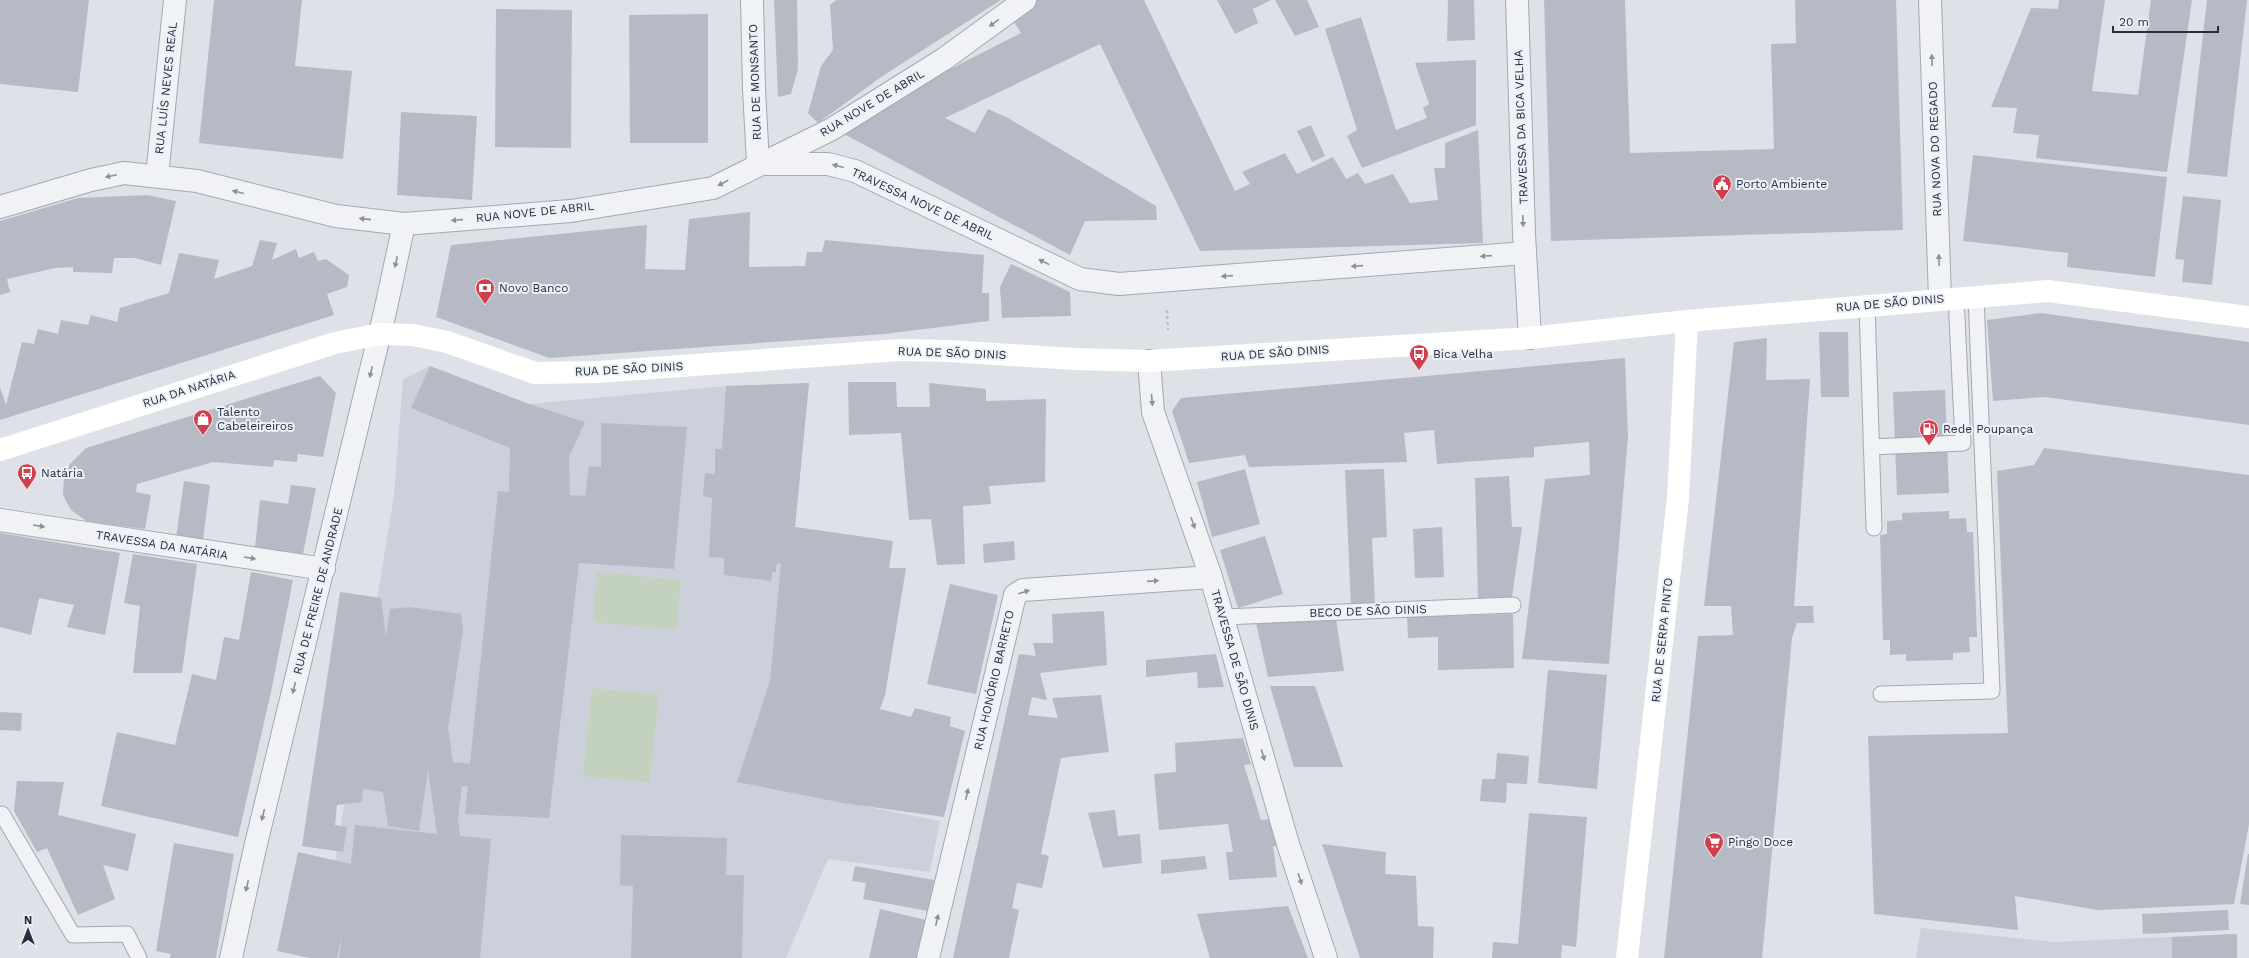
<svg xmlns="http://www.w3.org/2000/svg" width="2249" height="958" viewBox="0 0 2249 958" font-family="'Work Sans',sans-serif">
	<rect width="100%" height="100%" fill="#dee1e8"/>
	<!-- built -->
	<g fill="#ccd0da">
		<polygon points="430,366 529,404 726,386 809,383 795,527 893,541 889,568 906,568 885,695 843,802 940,821 930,872 828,859 786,958 329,958 329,899 394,495 403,379"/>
		<polygon points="1921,928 2054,942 2237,934 2237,958 1916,958"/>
	</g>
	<!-- green -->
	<g fill="#c3d2bf">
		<polygon points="597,572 681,580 676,630 593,622"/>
		<polygon points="592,688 659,694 650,783 583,776"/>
	</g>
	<!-- building -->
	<g fill="#b5bac5">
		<polygon points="0,0 89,0 78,92 0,84"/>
		<polygon points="214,0 302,0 295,66 352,71 343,159 199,143"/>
		<polygon points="774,0 797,0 798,69 791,94 778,97"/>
		<polygon points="836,0 1001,0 884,75 818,123 808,113 821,66 833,50 830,5"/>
		<polygon points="1037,0 1144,0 1235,191 1250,184 1242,172 1285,153 1297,174 1333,157 1346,179 1358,173 1365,184 1393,174 1410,203 1438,200 1434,168 1445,168 1445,143 1478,130 1483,243 1200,251 1100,44 945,118 975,133 988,109 1008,118 1156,206 1157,220 1085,221 1070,255 844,134 915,87 1021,33 1011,17"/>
		<polygon points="1217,0 1271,0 1253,9 1258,23 1235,34"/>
		<polygon points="1275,0 1307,0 1319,27 1295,36"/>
		<polygon points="1448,0 1474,0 1475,40 1447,41"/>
		<polygon points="1544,0 1625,0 1630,153 1774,149 1771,44 1796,43 1795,0 1896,0 1903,230 1551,241"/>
		<polygon points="2059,0 2105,0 2092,91 2138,95 2151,0 2192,0 2167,172 2036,158 2039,135 2013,133 2017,108 1991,107 2031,8 2058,9"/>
		<polygon points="2207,0 2247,0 2227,177 2187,173"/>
		<polygon points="496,9 572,10 571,148 495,147"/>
		<polygon points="708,14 708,143 630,143 629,15"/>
		<polygon points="1361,17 1396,130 1427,118 1423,108 1429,104 1415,63 1476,60 1476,125 1362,168 1347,136 1357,130 1325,29"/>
		<polygon points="401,112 477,116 472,200 397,195"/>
		<polygon points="1311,125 1325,156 1312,162 1297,131"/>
		<polygon points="1973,155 2167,177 2155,277 2067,267 2068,253 1963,241"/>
		<polygon points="147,195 176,201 161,265 135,258 114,258 112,273 73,272 73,267 55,268 7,279 10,292 0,295 0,221 78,198"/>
		<polygon points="2183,196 2221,200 2212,285 2182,282 2184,260 2175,259"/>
		<polygon points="750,212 749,267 805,266 807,252 822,252 825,240 984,255 982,293 989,293 989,321 885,334 549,358 436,317 451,245 647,225 645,269 685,270 689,219"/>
		<polygon points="260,240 277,243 272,260 296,249 299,258 314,252 318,261 326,259 349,275 347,287 327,294 334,315 0,420 0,387 6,405 22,342 34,344 38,329 58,334 61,320 88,325 91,315 117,322 120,308 169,293 179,253 219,260 214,279 252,266"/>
		<polygon points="1011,264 1070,292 1071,316 1002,318 1000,287"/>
		<polygon points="2041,313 2249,342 2249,425 2045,397 1993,401 1987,320"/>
		<polygon points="1819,332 1848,332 1849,397 1821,397"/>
		<polygon points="1767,338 1766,380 1810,379 1794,606 1813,606 1814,623 1797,623 1792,638 1762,958 1664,958 1698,636 1733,635 1731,606 1704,606 1734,342"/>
		<polygon points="1625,358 1628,437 1609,664 1522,659 1545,479 1590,475 1589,442 1534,447 1534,457 1437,464 1434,430 1404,433 1407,462 1249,467 1245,455 1189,463 1172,411 1181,398"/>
		<polygon points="430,366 529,404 585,422 569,457 570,495 585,496 589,466 601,467 601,423 687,427 674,569 579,563 549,818 465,814 468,786 462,786 458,818 460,836 491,839 480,958 339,958 342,934 337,958 310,958 277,951 298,852 351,864 355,825 437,834 428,770 419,831 388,826 383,792 363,789 362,802 337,805 335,825 347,827 343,852 302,846 340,592 381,598 386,637 390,609 410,607 461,614 463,631 448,728 453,762 470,764 498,491 509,492 510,448 411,408"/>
		<polygon points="320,376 336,393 323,457 298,454 297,462 274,460 273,467 213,462 137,484 136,492 151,495 145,529 88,522 71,510 63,495 64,478 70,464 86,448"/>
		<polygon points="848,382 896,382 897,407 930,407 929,383 986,389 986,401 1046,399 1045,482 989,486 991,504 963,506 965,564 937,565 931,519 909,520 901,433 849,435"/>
		<polygon points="809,383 795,527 893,541 889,568 906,568 885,695 880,709 911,717 915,708 951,717 950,726 965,731 944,817 843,803 737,782 770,681 781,563 776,565 776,572 772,572 771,581 724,575 724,558 709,557 712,498 703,496 705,473 715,474 715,449 722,449 726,386"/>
		<polygon points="1945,390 1949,493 1897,495 1893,392"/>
		<polygon points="2044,448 2249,475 2249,824 2234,904 2098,910 2015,896 2018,930 1874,914 1868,736 2008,733 1997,471 2034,465"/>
		<polygon points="1245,469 1260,524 1212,537 1197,482"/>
		<polygon points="1384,469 1387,537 1372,538 1375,605 1351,606 1345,470"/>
		<polygon points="1509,476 1512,527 1522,527 1512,597 1478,598 1475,478"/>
		<polygon points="184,481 210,485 203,540 176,537"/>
		<polygon points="291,485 316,488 303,554 255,548 260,500 288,504"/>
		<polygon points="1949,511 1949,519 1966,518 1967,532 1973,532 1977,637 1969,637 1970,652 1953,653 1953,660 1906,661 1906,654 1890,655 1890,640 1883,640 1880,535 1887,534 1887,521 1902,520 1902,513"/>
		<polygon points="1442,527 1444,577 1415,578 1413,529"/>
		<polygon points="0,533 120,553 105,635 67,627 74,605 39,598 31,635 0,627"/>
		<polygon points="1265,536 1283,594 1238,608 1220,550"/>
		<polygon points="1014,541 1015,560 984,563 983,544"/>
		<polygon points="133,554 197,564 182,673 133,673 140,606 124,603"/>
		<polygon points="251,572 293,580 271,692 238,837 101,806 117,732 175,745 192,674 216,680 224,637 239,640"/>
		<polygon points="950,584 998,595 976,694 927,684"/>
		<polygon points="1104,611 1107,665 1040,673 1047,700 1032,697 1028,715 1058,718 1052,698 1101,695 1109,752 1061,758 1041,854 1049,856 1042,888 1017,883 1012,908 1019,910 1009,958 953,958 1019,654 1036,656 1033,643 1053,643 1052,614"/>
		<polygon points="1513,614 1514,668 1438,670 1438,637 1408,638 1407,617"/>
		<polygon points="1336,619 1344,671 1268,677 1256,623"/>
		<polygon points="1216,654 1224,687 1198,688 1197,672 1146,677 1146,660"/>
		<polygon points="1548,670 1607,675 1597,789 1538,783"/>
		<polygon points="1270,686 1315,686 1343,767 1294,767"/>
		<polygon points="0,712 22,713 21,731 0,730"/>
		<polygon points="1243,738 1251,764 1244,765 1261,820 1273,819 1280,846 1273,846 1277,877 1229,880 1226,852 1233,852 1228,824 1159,830 1154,774 1176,772 1175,743"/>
		<polygon points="1497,753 1529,756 1527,784 1507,783 1506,803 1480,801 1482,779 1495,779"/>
		<polygon points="17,781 64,782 58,815 136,834 128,871 103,865 115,899 78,915 47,848 37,852 14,811"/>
		<polygon points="1115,810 1118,836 1140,834 1142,863 1103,868 1088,813"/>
		<polygon points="1529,813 1587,817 1576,947 1562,945 1561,958 1492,958 1493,942 1518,944"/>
		<polygon points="621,835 727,838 726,875 744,875 742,958 631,958 633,886 620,885"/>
		<polygon points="174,843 234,854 216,958 170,958 171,954 156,951"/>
		<polygon points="1322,844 1386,852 1385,874 1416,876 1418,926 1434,927 1433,958 1360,958"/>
		<polygon points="2248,854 2249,854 2249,905 2240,904"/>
		<polygon points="1205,856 1207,869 1161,874 1161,860"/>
		<polygon points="855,866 934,880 928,911 863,899 866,883 852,881"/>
		<polygon points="1288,906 1308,958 1210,958 1197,914"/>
		<polygon points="880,909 926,920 916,958 869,958"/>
		<polygon points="2228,910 2229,930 2143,934 2142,914"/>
		<polygon points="2237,934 2237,958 2172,958 2172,937"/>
	</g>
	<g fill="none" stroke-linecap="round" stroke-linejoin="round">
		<defs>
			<g id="lane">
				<polyline points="1867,305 1874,528"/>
				<polyline points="1871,447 1963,443 1956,297"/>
				<polyline points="1223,617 1513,605"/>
				<polyline points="1881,694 1992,691 1976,296"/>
				<polyline points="2,814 73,935 127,934 139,958"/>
			</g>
			<g id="street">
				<polyline points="752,0 754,89 758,164"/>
				<polyline points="1517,0 1524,234 1530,338"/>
				<polyline points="1930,0 1940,299"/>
				<polyline points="765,164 828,164 855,171 1080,279 1119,284 1525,253"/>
				<polyline points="157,176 175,0"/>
				<polyline points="0,207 91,180 124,173 197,181 336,216 404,224 571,211 713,188 832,129 944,59 1025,0"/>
				<polyline points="1149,361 1153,412 1211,577 1288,844 1326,958"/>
				<polyline points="0,520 324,569"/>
				<polyline points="231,958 255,848 385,312 404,224"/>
				<polyline points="928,958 1015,595 1023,590 1211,577"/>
			</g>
		</defs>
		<!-- lane casing -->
		<use href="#lane" stroke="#a3a8b2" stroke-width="17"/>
		<!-- street casing -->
		<use href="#street" stroke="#a3a8b2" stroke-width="24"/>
		<!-- path -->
		<polyline stroke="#bcbfc6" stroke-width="2.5" stroke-dasharray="3 3" stroke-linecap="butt" points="1167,310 1168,330"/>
		<!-- lane -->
		<use href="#lane" stroke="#f1f2f6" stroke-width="15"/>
		<!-- street -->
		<use href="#street" stroke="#f1f2f6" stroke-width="22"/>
		<!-- secondary -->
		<g stroke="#fff" stroke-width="22">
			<polyline points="0,450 335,343 380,334 413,335 447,342 535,373 598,372 900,350 949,351 1074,359 1149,361 1530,338 1687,321 2048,291 2249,317"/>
			<polyline points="1627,958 1678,498 1687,321"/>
		</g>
	</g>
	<!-- one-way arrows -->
	<defs><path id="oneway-solid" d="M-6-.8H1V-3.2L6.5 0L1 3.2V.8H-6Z"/></defs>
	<g fill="#8c909a">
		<use href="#oneway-solid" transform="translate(994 23) rotate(144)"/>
		<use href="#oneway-solid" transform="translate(1932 60) rotate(-92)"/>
		<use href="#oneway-solid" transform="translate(838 166) rotate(-165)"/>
		<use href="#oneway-solid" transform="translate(111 176) rotate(168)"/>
		<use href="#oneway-solid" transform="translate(723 183) rotate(152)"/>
		<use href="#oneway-solid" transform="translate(238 192) rotate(-166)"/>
		<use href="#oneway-solid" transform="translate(365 219) rotate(-174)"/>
		<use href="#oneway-solid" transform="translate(457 220) rotate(176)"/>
		<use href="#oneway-solid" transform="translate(1523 221) rotate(88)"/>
		<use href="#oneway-solid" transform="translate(1486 256) rotate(176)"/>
		<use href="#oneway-solid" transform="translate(1939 260) rotate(-92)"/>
		<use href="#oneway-solid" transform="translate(396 262) rotate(102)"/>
		<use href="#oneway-solid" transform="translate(1044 262) rotate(-154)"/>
		<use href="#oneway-solid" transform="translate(1357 266) rotate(176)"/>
		<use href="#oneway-solid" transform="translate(1227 276) rotate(176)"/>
		<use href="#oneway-solid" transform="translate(371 372) rotate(103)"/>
		<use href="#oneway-solid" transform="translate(1152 400) rotate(85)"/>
		<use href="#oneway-solid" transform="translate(1193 523) rotate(71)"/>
		<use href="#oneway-solid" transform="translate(39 526) rotate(9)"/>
		<use href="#oneway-solid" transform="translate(250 558) rotate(9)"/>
		<use href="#oneway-solid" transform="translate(1153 581) rotate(-4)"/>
		<use href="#oneway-solid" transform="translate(1024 592) rotate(-17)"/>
		<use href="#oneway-solid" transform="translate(294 688) rotate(104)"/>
		<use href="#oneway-solid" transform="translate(1263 755) rotate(74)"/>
		<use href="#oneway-solid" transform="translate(967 794) rotate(-77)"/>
		<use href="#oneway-solid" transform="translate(263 815) rotate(104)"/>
		<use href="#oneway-solid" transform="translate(1300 879) rotate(72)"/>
		<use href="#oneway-solid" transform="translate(247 886) rotate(103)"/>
		<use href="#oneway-solid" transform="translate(937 920) rotate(-77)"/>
	</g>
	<!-- icons -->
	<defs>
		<symbol id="civic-pin" viewBox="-11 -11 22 30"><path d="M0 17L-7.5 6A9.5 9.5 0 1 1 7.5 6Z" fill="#d13f4d" stroke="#edf0f6"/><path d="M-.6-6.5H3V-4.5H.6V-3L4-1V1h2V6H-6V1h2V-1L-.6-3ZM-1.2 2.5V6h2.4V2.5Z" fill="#fff"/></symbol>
		<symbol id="bank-pin" viewBox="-11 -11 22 30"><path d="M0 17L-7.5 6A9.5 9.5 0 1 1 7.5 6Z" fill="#d13f4d" stroke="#edf0f6"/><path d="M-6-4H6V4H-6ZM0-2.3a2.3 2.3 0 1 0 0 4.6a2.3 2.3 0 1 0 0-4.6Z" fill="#fff"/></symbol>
		<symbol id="bus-pin" viewBox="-11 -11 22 30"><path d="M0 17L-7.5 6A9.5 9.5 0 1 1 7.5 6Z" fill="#d13f4d" stroke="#edf0f6"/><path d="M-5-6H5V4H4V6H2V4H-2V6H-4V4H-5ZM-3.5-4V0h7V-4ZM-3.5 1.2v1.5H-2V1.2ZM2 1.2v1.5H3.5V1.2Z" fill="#fff"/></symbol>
		<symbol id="shop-pin" viewBox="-11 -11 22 30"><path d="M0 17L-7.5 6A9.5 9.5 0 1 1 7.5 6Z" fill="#d13f4d" stroke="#edf0f6"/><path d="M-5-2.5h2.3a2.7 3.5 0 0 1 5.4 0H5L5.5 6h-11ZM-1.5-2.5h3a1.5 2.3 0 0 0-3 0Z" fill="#fff"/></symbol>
		<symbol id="fuel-pin" viewBox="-11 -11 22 30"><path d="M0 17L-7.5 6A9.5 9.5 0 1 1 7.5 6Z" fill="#d13f4d" stroke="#edf0f6"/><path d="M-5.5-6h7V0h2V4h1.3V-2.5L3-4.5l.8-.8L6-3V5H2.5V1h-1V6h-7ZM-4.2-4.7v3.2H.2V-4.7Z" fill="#fff"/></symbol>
		<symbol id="supermarket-pin" viewBox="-11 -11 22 30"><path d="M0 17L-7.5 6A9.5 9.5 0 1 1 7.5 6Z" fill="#d13f4d" stroke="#edf0f6"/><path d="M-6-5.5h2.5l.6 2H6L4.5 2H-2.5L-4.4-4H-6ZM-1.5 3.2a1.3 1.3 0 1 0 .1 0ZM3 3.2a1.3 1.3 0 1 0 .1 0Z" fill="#fff"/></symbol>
	</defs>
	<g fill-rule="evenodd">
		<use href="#civic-pin" x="1711" y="173" width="22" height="30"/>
		<use href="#bank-pin" x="474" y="277" width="22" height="30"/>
		<use href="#bus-pin" x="1408" y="343" width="22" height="30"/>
		<use href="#shop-pin" x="192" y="408" width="22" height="30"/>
		<use href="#fuel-pin" x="1918" y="418" width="22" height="30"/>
		<use href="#bus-pin" x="16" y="462" width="22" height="30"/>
		<use href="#supermarket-pin" x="1703" y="831" width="22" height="30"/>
	</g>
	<g text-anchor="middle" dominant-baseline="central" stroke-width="4" stroke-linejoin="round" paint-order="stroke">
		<!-- street labels -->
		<g font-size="12" fill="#272e3f" stroke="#edf0f6">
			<text transform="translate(755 82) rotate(-92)">RUA DE MONSANTO</text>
			<text transform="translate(166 88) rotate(-84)">RUA LUÍS NEVES REAL</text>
			<text transform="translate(872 103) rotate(-31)">RUA NOVE DE ABRIL</text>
			<text transform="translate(1521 127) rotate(-92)">TRAVESSA DA BICA VELHA</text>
			<text transform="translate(1935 149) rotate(-92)">RUA NOVA DO REGADO</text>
			<text transform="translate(923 204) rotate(25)">TRAVESSA NOVE DE ABRIL</text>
			<text transform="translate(535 212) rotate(-6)">RUA NOVE DE ABRIL</text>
			<text transform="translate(1890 303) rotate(-5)">RUA DE SÃO DINIS</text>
			<text transform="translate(952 353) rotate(2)">RUA DE SÃO DINIS</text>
			<text transform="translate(1275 353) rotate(-4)">RUA DE SÃO DINIS</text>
			<text transform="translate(629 369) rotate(-3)">RUA DE SÃO DINIS</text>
			<text transform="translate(189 389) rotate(-18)">RUA DA NATÁRIA</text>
			<text transform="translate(162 545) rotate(9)">TRAVESSA DA NATÁRIA</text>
			<text transform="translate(318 591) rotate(-76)">RUA DE FREIRE DE ANDRADE</text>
			<text transform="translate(1368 611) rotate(-2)">BECO DE SÃO DINIS</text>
			<text transform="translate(1662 640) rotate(-84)">RUA DE SERPA PINTO</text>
			<text transform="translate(1235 660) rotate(74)">TRAVESSA DE SÃO DINIS</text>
			<text transform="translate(994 680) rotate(-77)">RUA HONÓRIO BARRETO</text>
		</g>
		<!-- poi labels -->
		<g font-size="12" fill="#272e3f" stroke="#edf0f6" text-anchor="start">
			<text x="1736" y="184">Porto Ambiente</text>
			<text x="499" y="288">Novo Banco</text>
			<text x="1433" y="354">Bica Velha</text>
			<text x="217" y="412">Talento<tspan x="217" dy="14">Cabeleireiros</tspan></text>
			<text x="1943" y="429">Rede Poupança</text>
			<text x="41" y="473">Natária</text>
			<text x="1728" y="842">Pingo Doce</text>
		</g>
	</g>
	<!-- north arrow -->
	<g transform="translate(28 930)" stroke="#edf0f6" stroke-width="3" paint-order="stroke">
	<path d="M0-3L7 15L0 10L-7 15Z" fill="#272e3f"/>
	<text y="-6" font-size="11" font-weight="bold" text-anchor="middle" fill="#272e3f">N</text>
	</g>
	<!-- scale -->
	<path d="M2113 26v6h105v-6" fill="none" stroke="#272e3f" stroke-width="2"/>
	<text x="2119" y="26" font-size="12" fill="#272e3f" stroke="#edf0f6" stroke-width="3" paint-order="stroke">20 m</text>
</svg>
